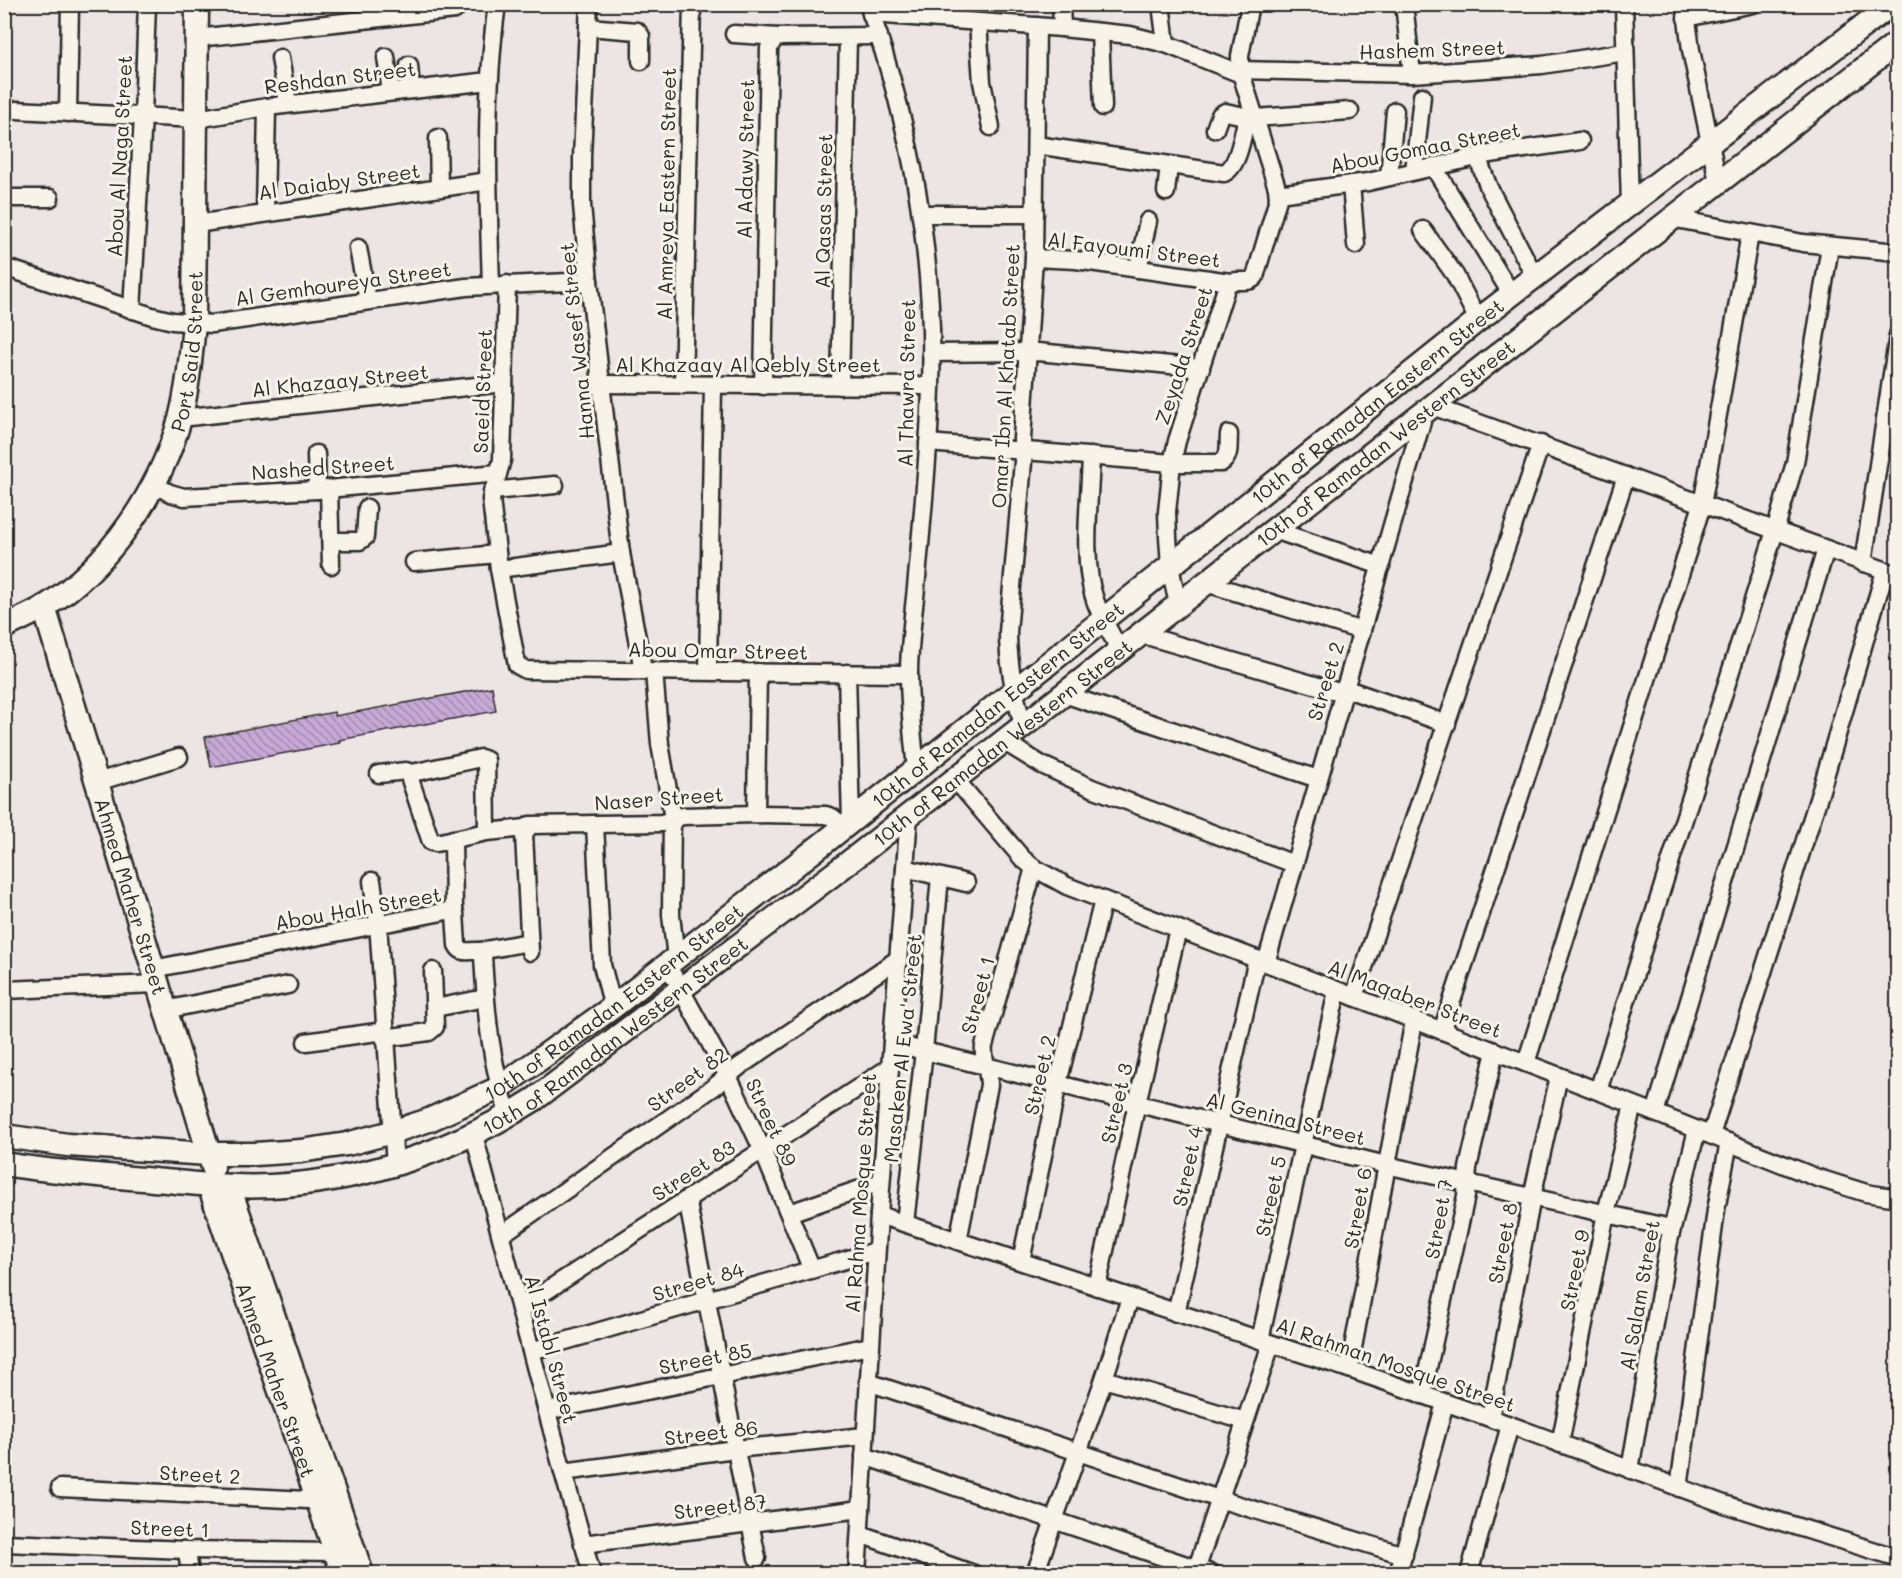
<svg xmlns="http://www.w3.org/2000/svg" width="1902" height="1578" viewBox="0 0 1902 1578" font-family="Mali,sans-serif">
	<defs>
		<pattern id="building-back-hatch" width="6" height="6" patternUnits="userSpaceOnUse" patternTransform="scale(1.5)"><rect width="6" height="6" fill="#c6a9d5"/><path d="M-1 5l2 2M0 0l6 6M5-1l2 2" fill="none" stroke="#a18aad"/></pattern>
	</defs>
	<rect width="100%" height="100%" fill="#ede4e4"/>
	<filter id="ink" filterUnits="userSpaceOnUse"><feTurbulence type="fractalNoise" baseFrequency=".0167" numOctaves="2"/><feDisplacementMap in="SourceGraphic" scale="12" xChannelSelector="R" yChannelSelector="G"/><feConvolveMatrix kernelMatrix="1 2 1 2 8 2 1 2 1" color-interpolation-filters="sRGB"/></filter>
	<g filter="url(#ink)">
		<!-- building -->
		<polygon fill="url(#building-back-hatch)" stroke="#2b2b2b" stroke-width="1.5" points="492,687 496,711 339,740 340,743 211,767 205,737 334,712 335,716"/>
		<g fill="none" stroke-linecap="round" stroke-linejoin="round">
			<defs>
				<g id="street">
					<polyline points="589,4 582,157 582,205 589,281 621,553 643,670"/>
					<path d="M868,4C912,131 935,254 931,388C929,455 922,522 916,588C913,617 909,646 909,674C909,706 913,738 916,770"/>
					<polyline points="1061,4 1062,28"/>
					<polyline points="1161,4 1166,44"/>
					<polyline points="1404,4 1412,74"/>
					<polyline points="1624,4 1630,205"/>
					<polyline points="1685,4 1691,50 1718,182"/>
					<polyline points="871,14 1062,28 1130,35 1166,44 1241,74"/>
					<polyline points="1686,18 1753,4"/>
					<polyline points="978,22 982,82 991,127"/>
					<polyline points="588,27 637,31 641,36 641,61"/>
					<polyline points="1100,32 1103,107"/>
					<polyline points="734,34 779,37"/>
					<polyline points="197,38 455,10"/>
					<polyline points="386,57 391,92"/>
					<polyline points="280,58 288,104"/>
					<polyline points="409,65 411,90"/>
					<polyline points="1240,70 1412,74 1542,65 1625,52"/>
					<polyline points="16,110 197,119 267,107 489,81"/>
					<polyline points="68,113 70,4"/>
					<polyline points="1215,129 1220,115 1225,112 1255,118 1350,111"/>
					<polyline points="438,138 439,188"/>
					<path d="M1036,145L1224,173C1239,167 1243,132 1247,117"/>
					<polyline points="1477,156 1489,188 1535,277"/>
					<polyline points="1433,166 1512,295"/>
					<polyline points="1414,171 1422,96"/>
					<polyline points="1389,177 1395,111"/>
					<polyline points="1351,184 1356,245"/>
					<polyline points="1166,192 1169,166"/>
					<polyline points="1278,194 1368,182 1490,154 1580,141"/>
					<polyline points="4,198 50,198"/>
					<polyline points="265,213 267,107"/>
					<polyline points="922,214 1035,214"/>
					<polyline points="1671,218 1803,243 1898,252"/>
					<polyline points="196,224 488,181"/>
					<polyline points="1423,230 1455,275 1478,320"/>
					<polyline points="358,248 368,301"/>
					<polyline points="1034,258 1076,260 1230,282"/>
					<polyline points="4,267 152,316 173,321 212,324 466,287 589,281"/>
					<polyline points="1138,269 1148,221"/>
					<polyline points="507,284 502,460 491,499 499,569 517,665 526,670 909,674"/>
					<path d="M491,285C488,191 484,98 497,4"/>
					<polyline points="132,310 143,116 147,4"/>
					<polyline points="931,353 1038,352 1201,368"/>
					<polyline points="601,384 931,386"/>
					<polyline points="683,385 692,4"/>
					<polyline points="763,386 769,48 774,39 779,37 879,36"/>
					<polyline points="840,386 848,38"/>
					<polyline points="1432,406 1898,575"/>
					<polyline points="180,418 504,383"/>
					<path d="M928,443L1172,463H1221C1231,457 1228,444 1229,434"/>
					<polyline points="316,454 317,490"/>
					<path d="M1091,456C1090,499 1081,560 1095,600C1101,618 1111,634 1120,650"/>
					<polyline points="153,484 170,493 184,497 317,490 498,473"/>
					<polyline points="329,489 331,565"/>
					<polyline points="492,491 555,485"/>
					<polyline points="1274,530 1381,566"/>
					<polyline points="331,541 360,541 365,537 367,508"/>
					<polyline points="414,562 497,554"/>
					<polyline points="1863,563 1898,335"/>
					<polyline points="499,569 621,553"/>
					<polyline points="1206,583 1362,631"/>
					<path d="M1178,605L1170,566L1168,537L1167,512L1172,463L1177,441L1227,285C1234,276 1247,286 1255,277L1278,199L1277,188L1240,70V56L1250,4"/>
					<polyline points="1140,634 1342,693"/>
					<polyline points="654,671 660,744 672,813 671,915 676,958"/>
					<polyline points="708,671 713,385"/>
					<polyline points="847,673 851,822"/>
					<polyline points="1344,688 1447,724"/>
					<polyline points="1064,694 1318,779"/>
					<path d="M1023,725C1014,694 1008,665 1008,632L1023,462L1022,439L1034,258L1037,26"/>
					<polyline points="1003,741 1042,765 1092,788 1294,864"/>
					<polyline points="379,774 406,771 412,773"/>
					<polyline points="955,779 1022,858 1034,868 1067,886 1655,1113 1815,1177 1866,1193 1898,1198"/>
					<polyline points="97,782 179,757"/>
					<polyline points="756,814 758,672"/>
					<polyline points="595,824 602,965 613,1007"/>
					<polyline points="487,832 486,760 481,758 412,773 410,779 431,842 436,843 487,832 526,828"/>
					<polyline points="453,839 454,911"/>
					<polyline points="905,868 966,883"/>
					<polyline points="372,881 378,923 395,1165"/>
					<polyline points="480,951 529,942"/>
					<polyline points="530,952 524,834 530,825 662,823 683,816 756,814 826,815 832,817 844,827"/>
					<polyline points="1266,963 1425,411"/>
					<polyline points="667,964 728,1076 762,1149 812,1270"/>
					<path d="M153,969L452,910L455,913L457,945C462,955 469,950 478,951L483,956C486,1011 490,1064 509,1115"/>
					<polyline points="4,990 158,984"/>
					<polyline points="1354,997 1541,444"/>
					<polyline points="435,1008 485,998"/>
					<polyline points="165,1010 288,985"/>
					<polyline points="1442,1031 1626,476"/>
					<polyline points="384,1038 429,1032 435,1027 433,971"/>
					<polyline points="306,1042 384,1031"/>
					<polyline points="892,1043 1386,1165 1671,1228"/>
					<polyline points="1526,1063 1702,505 1750,234"/>
					<polyline points="1598,1091 1775,531 1795,463 1830,246"/>
					<polyline points="1655,1113 1826,549"/>
					<polyline points="474,1135 563,1472 592,1574"/>
					<polyline points="1711,1135 1821,790 1885,571"/>
					<polyline points="687,1199 757,1558"/>
					<polyline points="789,1213 881,1182"/>
					<polyline points="879,1215 1349,1369 1510,1425 1724,1504 1898,1558"/>
					<polyline points="905,1223 924,1051 940,877"/>
					<polyline points="501,1235 714,1087 740,1066 898,959"/>
					<path d="M958,1241L989,1085C989,1071 982,1060 984,1046L1034,868"/>
					<polyline points="1021,1261 1058,1083 1103,900"/>
					<polyline points="1097,1287 1137,1103 1178,929"/>
					<polyline points="520,1308 890,1067"/>
					<polyline points="1176,1313 1257,959"/>
					<polyline points="1260,1340 1337,991"/>
					<polyline points="531,1351 876,1251"/>
					<polyline points="1349,1369 1414,1020"/>
					<polyline points="1104,1379 1245,1421"/>
					<polyline points="868,1382 1219,1499 1404,1555"/>
					<polyline points="1422,1395 1466,1196 1468,1168 1495,1051"/>
					<polyline points="547,1411 870,1346"/>
					<polyline points="1490,1418 1532,1197 1559,1076"/>
					<polyline points="1560,1444 1606,1213 1633,1105"/>
					<polyline points="864,1456 1213,1574"/>
					<polyline points="1630,1470 1669,1241 1697,1130"/>
					<polyline points="563,1472 735,1449 865,1436"/>
					<polyline points="60,1488 328,1501"/>
					<polyline points="1679,1488 1716,1210 1729,1142"/>
					<polyline points="860,1534 974,1574"/>
					<polyline points="4,1543 187,1550 335,1552"/>
					<polyline points="583,1544 861,1509"/>
					<polyline points="187,1550 190,1574"/>
					<polyline points="857,1574 879,1215 909,815"/>
					<polyline points="1035,1574 1104,1379 1130,1298"/>
					<polyline points="1195,1574 1271,1344"/>
					<polyline points="1398,1574 1445,1403"/>
					<polyline points="1469,1574 1510,1425"/>
				</g>
				<g id="secondary">
					<path id="s1" d="M44,607L213,1167"/>
					<path id="s2" d="M4,627C18,620 33,614 46,606C110,565 159,492 180,419C188,388 191,355 194,324L197,4"/>
					<path id="s3" d="M4,1136L68,1145L209,1154H255L301,1151L347,1144L392,1132L429,1120L499,1088L613,1007L825,842L1478,320L1892,4"/>
					<path id="s4" d="M4,1164C51,1172 98,1175 144,1179C187,1183 229,1188 271,1186C366,1181 455,1150 535,1099L844,866L1898,42"/>
					<path id="s5" d="M209,1185L343,1574"/>
					<polyline points="229,1186 362,1574"/>
				</g>
			</defs>
			<!-- street casing -->
			<use href="#street" stroke="#2b2b2b" stroke-width="21"/>
			<!-- secondary casing -->
			<use href="#secondary" stroke="#2b2b2b" stroke-width="27"/>
			<!-- street -->
			<use href="#street" stroke="#f7f3e8" stroke-width="16"/>
			<!-- secondary -->
			<use href="#secondary" stroke="#f7f3e8" stroke-width="22"/>
		</g>
	</g>
	<g text-anchor="middle" dominant-baseline="central" stroke-width="6" stroke-linejoin="round" paint-order="stroke">
		<!-- street labels -->
		<g font-size="20" fill="#2b2b2b" stroke="#f7f3e8">
			<text transform="translate(1432 49) rotate(-2)">Hashem Street</text>
			<text transform="translate(340 77) rotate(-7)">Reshdan Street</text>
			<text transform="translate(1425 147) rotate(-11)">Abou Gomaa Street</text>
			<text transform="translate(119 156) rotate(-87)">Abou Al Naga Street</text>
			<text transform="translate(745 159) rotate(-89)">Al Adawy Street</text>
			<text transform="translate(339 181) rotate(-8)">Al Daiaby Street</text>
			<text transform="translate(666 194) rotate(-89)">Al Amreya Eastern Street</text>
			<text transform="translate(823 211) rotate(-89)">Al Qasas Street</text>
			<text transform="translate(1134 249) rotate(7)">Al Fayoumi Street</text>
			<text transform="translate(343 283) rotate(-8)">Al Gemhoureya Street</text>
			<text transform="translate(576 341) rotate(-96)">Hanna Wasef Street</text>
			<text stroke="none"><textPath href="#s2" startOffset="350">Port Said Street</textPath></text>
			<text transform="translate(1183 355) rotate(-72)">Zeyada Street</text>
			<text x="748" y="364">Al Khazaay Al Qebly Street</text>
			<text transform="translate(1005 376) rotate(-87)">Omar Ibn Al Khatab Street</text>
			<text transform="translate(340 380) rotate(-6)">Al Khazaay Street</text>
			<text transform="translate(906 383) rotate(-89)">Al Thawra Street</text>
			<text transform="translate(482 391) rotate(-88)">Saeid Street</text>
			<text stroke="none"><textPath href="#s3" startOffset="1622">10th of Ramadan Eastern Street</textPath></text>
			<text stroke="none"><textPath href="#s4" startOffset="1623">10th of Ramadan Western Street</textPath></text>
			<text transform="translate(323 467) rotate(-4)">Nashed Street</text>
			<text transform="translate(718 650) rotate(1)">Abou Omar Street</text>
			<text transform="translate(1325 681) rotate(-73)">Street 2</text>
			<text stroke="none"><textPath href="#s3" startOffset="1136">10th of Ramadan Eastern Street</textPath></text>
			<text stroke="none"><textPath href="#s4" startOffset="1137">10th of Ramadan Western Street</textPath></text>
			<text transform="translate(659 798) rotate(-4)">Naser Street</text>
			<text stroke="none"><textPath href="#s1" startOffset="302">Ahmed Maher Street</textPath></text>
			<text transform="translate(358 908) rotate(-10)">Abou Halh Street</text>
			<text transform="translate(977 995) rotate(-75)">Street 1</text>
			<text transform="translate(1415 998) rotate(21)">Al Maqaber Street</text>
			<text stroke="none"><textPath href="#s3" startOffset="650">10th of Ramadan Eastern Street</textPath></text>
			<text stroke="none"><textPath href="#s4" startOffset="651">10th of Ramadan Western Street</textPath></text>
			<text transform="translate(902 1048) rotate(-84)">Masaken Al Ewa' Street</text>
			<text transform="translate(1039 1075) rotate(-77)">Street 2</text>
			<text transform="translate(687 1079) rotate(-36)">Street 82</text>
			<text transform="translate(1116 1103) rotate(-77)">Street 3</text>
			<text transform="translate(1286 1118) rotate(14)">Al Genina Street</text>
			<text transform="translate(772 1122) rotate(65)">Street 89</text>
			<text transform="translate(1187 1166) rotate(-78)">Street 4</text>
			<text transform="translate(693 1170) rotate(-33)">Street 83</text>
			<text transform="translate(860 1193) rotate(-86)">Al Rahma Mosque Street</text>
			<text transform="translate(1270 1196) rotate(-78)">Street 5</text>
			<text transform="translate(1357 1208) rotate(-80)">Street 6</text>
			<text transform="translate(1438 1219) rotate(-80)">Street 7</text>
			<text transform="translate(1502 1243) rotate(-79)">Street 8</text>
			<text transform="translate(1574 1270) rotate(-79)">Street 9</text>
			<text transform="translate(698 1281) rotate(-16)">Street 84</text>
			<text transform="translate(1639 1295) rotate(-80)">Al Salam Street</text>
			<text transform="translate(552 1349) rotate(75)">Al Istabl Street</text>
			<text transform="translate(705 1358) rotate(-11)">Street 85</text>
			<text transform="translate(1396 1364) rotate(19)">Al Rahman Mosque Street</text>
			<text stroke="none"><textPath href="#s5" startOffset="206">Ahmed Maher Street</textPath></text>
			<text transform="translate(711 1432) rotate(-7)">Street 86</text>
			<text transform="translate(200 1474) rotate(3)">Street 2</text>
			<text transform="translate(720 1506) rotate(-7)">Street 87</text>
			<text transform="translate(170 1528) rotate(2)">Street 1</text>
		</g>
	</g>
	<!-- margin -->
	<rect width="1902" height="1578" fill="none" stroke="#f7f3e8" stroke-width="24"/>
	<rect x="12" y="12" width="1878" height="1554" fill="none" stroke="#2b2b2b" stroke-width="2" filter="url(#ink)"/>
</svg>
